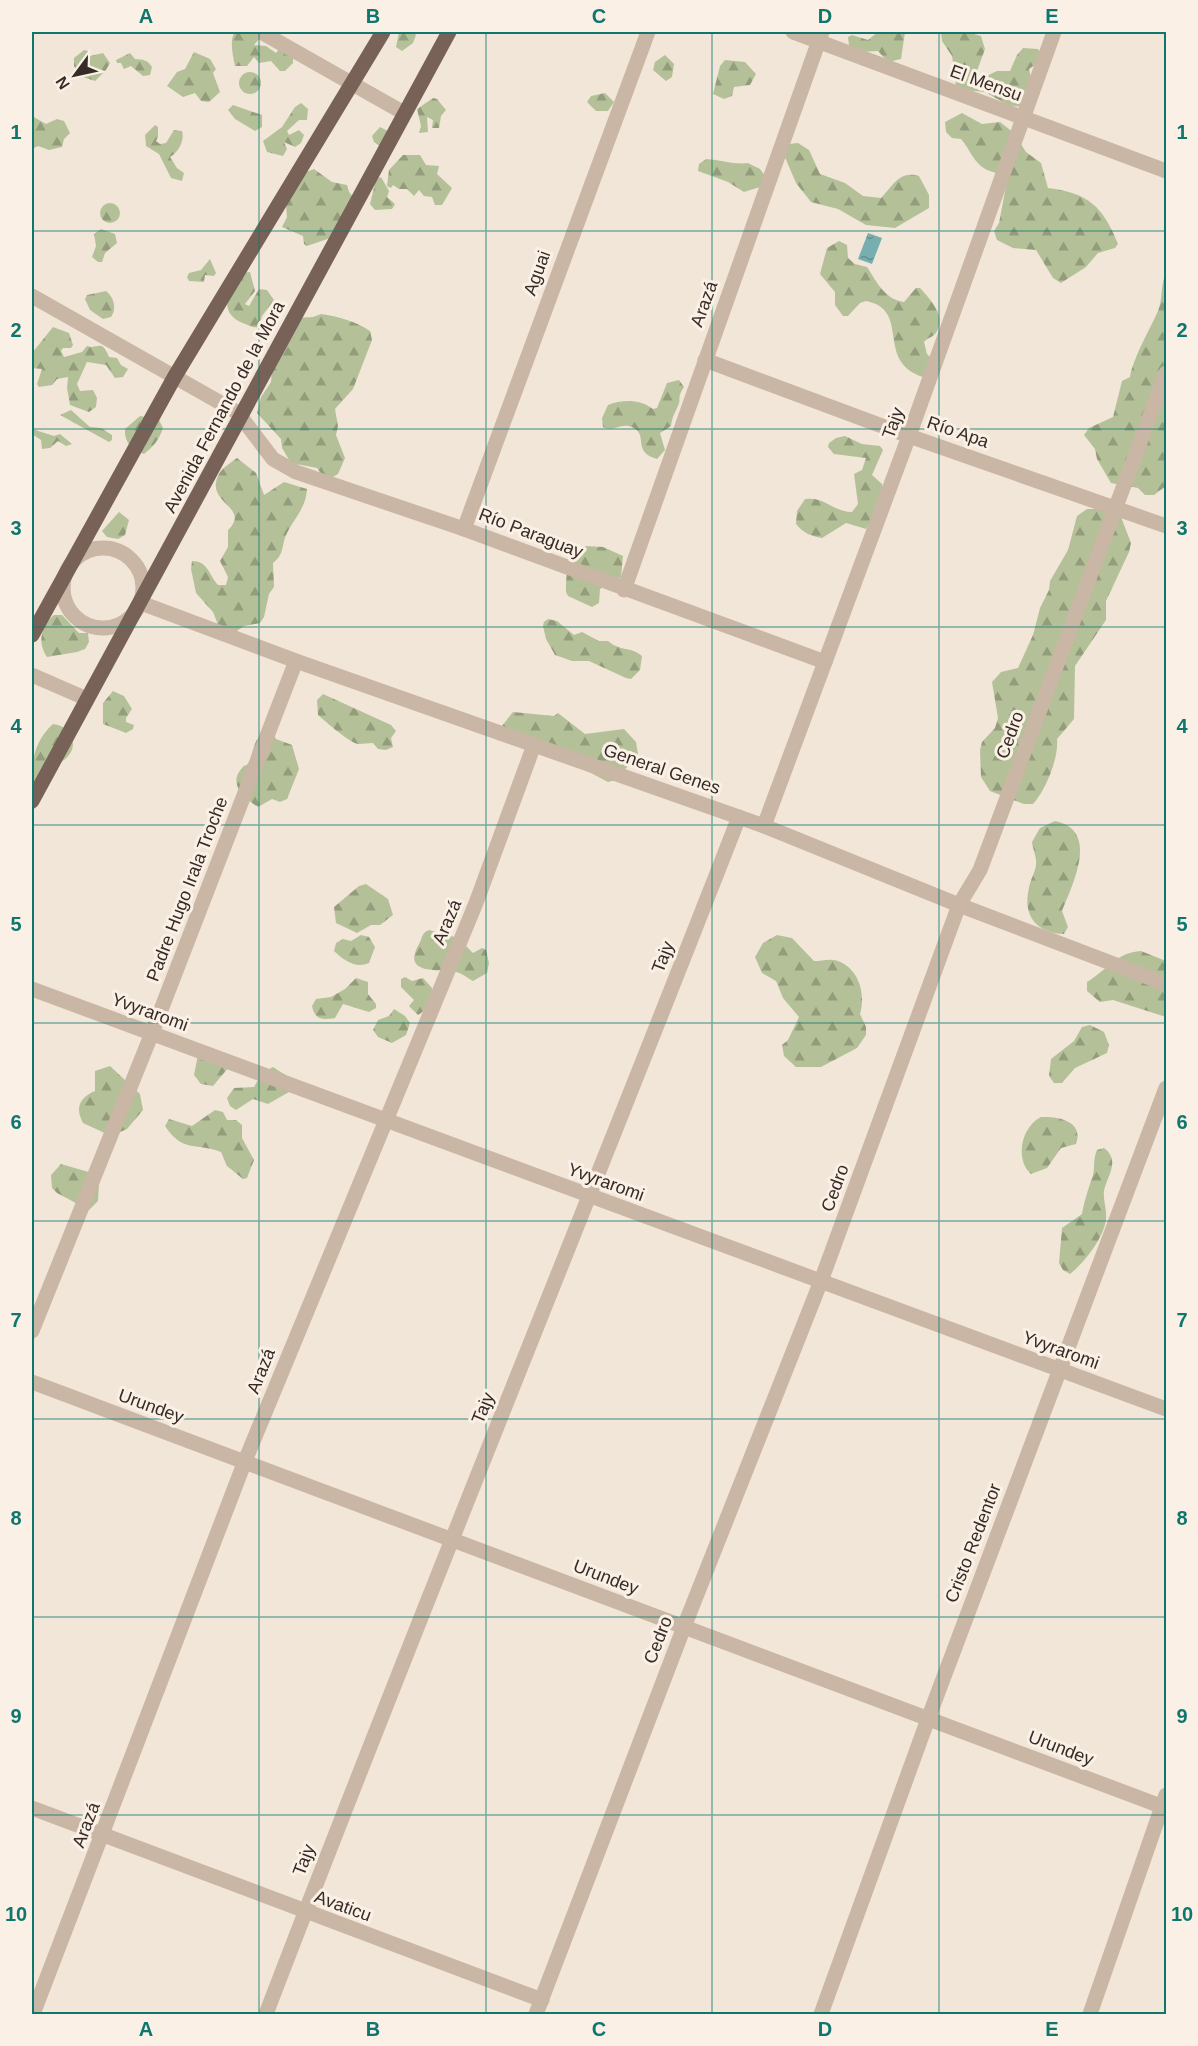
<svg xmlns="http://www.w3.org/2000/svg" width="1198" height="2046" viewBox="0 0 1198 2046" font-family="Helvetica,sans-serif">
	<defs>
		<pattern id="forest-firs" width="22" height="20" patternUnits="userSpaceOnUse" patternTransform="scale(1.5)"><rect width="22" height="20" fill="#b4c198"/><path d="M5 1l3.5 6h-7zM16 11l3.5 6h-7z" fill="#939d7c"/></pattern>
		<pattern id="water-ripples" width="26" height="14" patternUnits="userSpaceOnUse" patternTransform="scale(1.5)"><rect width="26" height="14" fill="#77aeb0"/><path d="M2 4q2-2 4 0t4 0M15 11q2-2 4 0t4 0" fill="none" stroke="#628e8f"/></pattern>
	</defs>
	<rect width="100%" height="100%" fill="#f2e6d9"/>
	<!-- forest -->
	<g fill="url(#forest-firs)">
		<path d="M235,32C243,32 254,30 259,39L254,45L266,46L276,53L279,49L293,56V63L285,71H280L271,61L259,63L254,57L247,66H235C233,57 229,39 235,32Z"/>
		<polygon points="399,32 413,32 416,35 413,43 402,51 396,47"/>
		<polygon points="878,32 905,32 901,59 888,62 878,51 860,52 849,45 848,37 852,35 868,40"/>
		<polygon points="941,32 967,32 981,36 985,49 977,71 982,78 997,71 1010,71 1017,55 1023,48 1038,49 1041,53 1039,62 1029,69 1031,78 1021,107 1008,105 985,92 964,90 956,86 952,56 942,41"/>
		<polygon points="84,50 88,51 90,56 103,53 110,63 106,70 95,81 80,76 74,66 74,58"/>
		<polygon points="194,52 210,59 216,69 213,73 220,92 209,102 201,101 195,93 183,97 167,86 177,72 185,69"/>
		<path d="M130,53L135,59C143,60 147,59 152,67L150,75L143,76L131,66L124,69L121,63H117L116,60Z"/>
		<polygon points="665,55 674,64 672,77 666,81 653,70 655,62"/>
		<polygon points="725,60 745,62 756,74 750,85 734,87 732,96 724,99 713,94 720,66"/>
		<circle cx="250" cy="83" r="11"/>
		<polygon points="605,93 614,102 608,111 596,111 587,102 591,96"/>
		<polygon points="433,98 437,99 446,110 441,116 439,128 432,128 433,120 427,117 428,132 419,133 421,126 417,109"/>
		<polygon points="301,103 308,109 307,120 299,120 287,131 289,135 299,130 304,135 301,143 295,147 284,142 287,149 283,156 267,152 263,141 282,127 295,107"/>
		<polygon points="233,105 262,115 262,127 255,131 235,119 228,110"/>
		<path d="M962,113L982,124L1000,122L1014,133L1026,152L1041,163L1048,188C1088,193 1103,206 1118,244L1115,248L1098,253L1086,267L1061,283L1053,278L1036,250L1013,248L997,240L994,231L999,223L1007,181C1000,171 992,174 982,167C972,159 969,148 961,139L952,138L946,132L945,122Z"/>
		<polygon points="32,116 46,124 57,119 64,121 70,133 64,139 62,147 49,150 38,146 32,149"/>
		<path d="M155,125L158,127V137L156,141L160,144L166,143L174,130L182,131C185,140 178,153 170,157L177,168L184,173L182,181L171,178L159,154L146,146L145,135Z"/>
		<polygon points="380,127 390,132 381,147 374,142 372,136"/>
		<path d="M798,143L809,150L820,174L845,183L863,196L881,198C892,187 899,170 919,176L929,195V208L895,228L866,225L838,209L811,202L796,183L784,155L789,144Z"/>
		<polygon points="403,155 420,155 426,165 439,166 437,174 452,188 442,205 435,205 432,197 424,196 419,190 414,196 407,189 399,189 393,185 391,188 387,186 389,170"/>
		<path d="M706,159C721,160 735,165 748,163L760,169L765,176L760,187L744,192L728,182L698,171L699,164Z"/>
		<polygon points="314,169 332,182 347,185 349,192 354,198 336,236 307,246 304,244 303,236 282,227 287,217 286,205 306,172"/>
		<polygon points="381,177 389,191 387,197 395,204 392,209 375,210 370,204 376,179"/>
		<circle cx="110" cy="213" r="10"/>
		<polygon points="101,229 115,234 117,243 105,253 102,262 98,262 92,257 96,246 94,234"/>
		<path d="M839,241L847,245L848,258L855,264L867,267C877,282 884,299 904,302L916,288H920C931,300 948,318 935,334C931,338 927,338 924,342L927,354L933,360L923,377C874,361 912,310 866,301L860,303L848,316H843L835,305V292L820,274L827,248Z"/>
		<polygon points="210,259 216,273 214,276 205,275 204,282 189,281 187,277 189,273 201,270"/>
		<path d="M250,272L255,291L245,304L249,306L259,289L267,290L274,300L262,316L259,327C252,328 251,326 245,324C217,314 228,293 238,273Z"/>
		<path d="M1166,274V486L1154,495H1145L1138,488L1111,483L1097,459L1095,449L1084,435L1089,428L1113,417L1122,381L1130,377C1133,358 1150,329 1158,311C1163,299 1160,285 1166,274Z"/>
		<path d="M106,291C114,297 117,309 111,317L103,319L90,310L85,299L87,295Z"/>
		<path d="M321,314C338,316 357,322 370,331L372,340L353,389L335,409L338,426L336,435L345,458L338,474L331,478L322,475L317,468L291,463L282,448L281,439L257,413L261,397L271,382L274,347L295,318L313,317Z"/>
		<path d="M53,327L69,333L73,345L71,348H63L61,351L64,357L82,352L87,346C99,350 101,338 109,357L117,358L121,365L128,369L123,377L115,378L106,365L87,362L77,384L80,391L93,390L97,398L96,407L89,412L70,405L67,388L68,377L57,379L52,385L39,387L37,384L42,369L32,368V353Z"/>
		<path d="M679,380L684,387C676,399 682,398 678,406C675,413 672,417 671,426L660,433L665,450L657,459C632,452 648,436 634,428C621,421 614,433 603,427L602,418L608,405C622,399 641,399 653,409L657,408L667,383Z"/>
		<polygon points="71,410 90,427 101,428 112,435 112,440 109,442 60,415"/>
		<path d="M140,416L159,420L163,428C159,440 153,447 144,454C132,451 124,442 125,429Z"/>
		<polygon points="32,429 54,436 60,434 72,444 66,446 58,441 50,448 42,449 41,440 32,434"/>
		<path d="M845,436L862,444L880,446L883,450L872,475L882,484L884,497L866,529L846,523L822,538C811,536 803,533 796,524L797,511L805,499C825,496 833,512 852,512L858,504L854,474L862,470L866,458L834,454L828,447L829,443L836,438Z"/>
		<path d="M237,458L256,473L264,495L284,482L307,489C306,508 295,517 287,533C281,545 285,554 273,563L274,587L269,594L264,617L260,623L244,626L231,635H222L213,612L196,593L191,569L192,561C208,561 209,575 218,585H226L228,577L220,561L228,547V530C252,507 203,503 219,474C222,468 232,462 237,458Z"/>
		<path d="M1087,509H1105L1121,517L1131,543L1129,552L1106,601V620L1075,666L1074,719L1057,739C1059,757 1046,790 1033,804H1024L990,791L981,777L980,750L982,742L995,728L998,718L992,682L1001,672L1018,668L1033,635L1040,608L1049,590L1050,581L1068,550L1077,516Z"/>
		<polygon points="119,512 129,520 125,535 118,539 107,537 102,531"/>
		<path d="M586,546L603,547L623,556L621,577L600,589L599,603L592,607L568,596L566,592C566,574 567,552 586,546Z"/>
		<path d="M54,615H62L79,633H88L89,642L85,649L77,652L47,657C37,642 41,626 54,615Z"/>
		<path d="M548,619L557,621L574,635L582,632L599,641H608C621,652 630,646 642,656L640,670L631,679L626,678L589,661H572L555,655L546,639L543,626L544,622Z"/>
		<polygon points="113,691 124,696 132,709 126,718 126,722 134,725 133,729 126,733 103,724 103,703"/>
		<path d="M323,694L391,725L396,731L391,738L393,747L386,750L378,749L373,743C368,743 363,744 358,744C350,743 326,722 318,715L317,700Z"/>
		<polygon points="513,712 554,716 558,713 585,734 624,729 636,742 638,754 616,780 608,782 502,726"/>
		<path d="M53,724C72,726 81,747 64,760C60,763 54,765 50,768L37,805L32,812C31,780 27,747 53,724Z"/>
		<path d="M260,735H274L276,739L292,745L299,769L287,799L280,802L272,799L258,807C245,799 227,784 242,768C246,763 245,768 249,762C253,753 253,744 260,735Z"/>
		<path d="M1055,821C1100,830 1073,884 1062,911L1068,927L1064,934C1037,933 1022,916 1029,888C1030,880 1035,873 1036,865C1037,858 1033,850 1032,842L1040,828Z"/>
		<polygon points="366,884 388,899 393,915 380,925 371,925 357,933 336,923 334,907 359,886"/>
		<path d="M429,930L458,938L473,953L482,948L486,950L489,963L487,973L473,981C467,978 462,973 456,972C443,968 400,977 419,944C423,937 421,933 429,930Z"/>
		<path d="M361,935L369,937L375,947L369,963C356,969 343,960 334,951L336,943L343,939L351,941Z"/>
		<path d="M777,935L792,938L814,961C822,961 830,958 838,961C859,969 866,994 860,1014L866,1027V1035L857,1048L821,1067H796L784,1056L782,1045L788,1040L799,1017L783,998L776,981L762,973L755,957L763,943Z"/>
		<path d="M1141,951L1166,961V1017L1113,1000L1100,1002L1087,991V982C1107,970 1117,952 1141,951Z"/>
		<path d="M405,977L412,981L423,978L432,988C433,998 428,1010 418,1015L409,1006L414,1000L401,987V979Z"/>
		<path d="M356,978L368,982V994L376,1004V1008L369,1012L343,1004L335,1018C322,1020 315,1020 312,1006L316,999L331,997L345,989Z"/>
		<polygon points="394,1009 405,1016 410,1023 406,1035 392,1043 378,1037 373,1030 378,1020 389,1016"/>
		<polygon points="1090,1025 1104,1032 1109,1045 1107,1053 1075,1068 1062,1083 1054,1083 1049,1076 1051,1059 1074,1041 1082,1027"/>
		<polygon points="198,1055 229,1067 213,1086 201,1084 194,1075"/>
		<path d="M110,1066L140,1094L143,1110L127,1129L111,1136L83,1123C75,1108 79,1098 95,1091V1071Z"/>
		<polygon points="273,1067 287,1076 289,1092 268,1104 253,1099 236,1110 230,1106 227,1098 234,1088 254,1087 262,1073"/>
		<path d="M215,1110L223,1112L227,1120H236L242,1125V1138L254,1160L247,1178L243,1179L227,1166L221,1152C194,1142 183,1153 165,1126L169,1119L192,1126Z"/>
		<path d="M1041,1117C1060,1116 1084,1122 1076,1144L1061,1148L1047,1168L1031,1174C1014,1159 1022,1126 1041,1117Z"/>
		<path d="M1104,1148C1121,1161 1107,1175 1104,1191C1103,1201 1107,1210 1106,1219C1104,1238 1084,1263 1070,1274L1063,1270L1059,1263L1062,1228L1082,1214C1085,1198 1088,1190 1093,1175C1095,1167 1093,1159 1097,1150Z"/>
		<polygon points="61,1164 92,1173 99,1183 98,1201 89,1210 57,1193 52,1188 51,1175"/>
	</g>
	<!-- water -->
	<polygon fill="url(#water-ripples)" points="868,233 882,238 872,264 858,259"/>
	<g fill="none" stroke-linecap="round" stroke-linejoin="round">
		<!-- minor -->
		<g stroke="#cab6a4" stroke-width="15">
			<polyline points="261,32 404,113"/>
			<polyline points="793,32 1166,171"/>
			<polyline points="32,296 242,415"/>
			<polyline points="705,360 909,436 1166,526"/>
			<polyline points="241,417 273,459 296,472 464,529 825,662"/>
			<polyline points="464,529 648,32"/>
			<circle cx="103" cy="588" r="40"/>
			<polyline points="624,590 822,32"/>
			<polyline points="141,603 296,661 764,826 959,905 1166,984"/>
			<polyline points="32,675 87,699"/>
			<polyline points="764,826 909,436 1054,32"/>
			<polyline points="32,989 1166,1409"/>
			<polyline points="32,1331 152,1033 296,661"/>
			<polyline points="32,1382 1166,1808"/>
			<polyline points="32,1808 542,2000"/>
			<polyline points="33,2014 245,1461 476,903 534,745"/>
			<path d="M266,2014C419,1614 583,1217 739,817"/>
			<polyline points="536,2014 684,1627 821,1281 959,905 980,870 1166,373"/>
			<polyline points="821,2014 928,1719 1166,1088"/>
			<polyline points="1090,2014 1166,1795"/>
		</g>
		<!-- major -->
		<g stroke="#786257" stroke-width="15">
			<polyline points="32,635 175,376 383,32"/>
			<polyline points="32,801 449,32"/>
		</g>
	</g>
	<!-- grid -->
	<path fill="none" stroke="#0f766e" stroke-width="1.5" stroke-opacity="0.55" d="M259,32V2014M486,32V2014M712,32V2014M939,32V2014M32,231H1166M32,429H1166M32,627H1166M32,825H1166M32,1023H1166M32,1221H1166M32,1419H1166M32,1617H1166M32,1815H1166"/>
	<g text-anchor="middle" dominant-baseline="central" stroke-width="6" stroke-linejoin="round" paint-order="stroke">
		<!-- street labels -->
		<g font-size="18" fill="#362b26" stroke="#faf0e5">
			<text transform="translate(986 83) rotate(20)">El Mensu</text>
			<text transform="translate(537 273) rotate(-70)">Aguai</text>
			<text transform="translate(704 304) rotate(-70)">Arazá</text>
			<text transform="translate(224 407) rotate(-62)">Avenida Fernando de la Mora</text>
			<text transform="translate(893 423) rotate(-70)">Tajy</text>
			<text transform="translate(958 432) rotate(19)">Río Apa</text>
			<text transform="translate(531 533) rotate(21)">Río Paraguay</text>
			<text transform="translate(1010 735) rotate(-70)">Cedro</text>
			<text transform="translate(662 769) rotate(19)">General Genes</text>
			<text transform="translate(187 889) rotate(-69)">Padre Hugo Irala Troche</text>
			<text transform="translate(447 922) rotate(-67)">Arazá</text>
			<text transform="translate(663 957) rotate(-69)">Tajy</text>
			<text transform="translate(150 1012) rotate(20)">Yvyraromi</text>
			<text transform="translate(606 1182) rotate(20)">Yvyraromi</text>
			<text transform="translate(835 1188) rotate(-70)">Cedro</text>
			<text transform="translate(1061 1350) rotate(20)">Yvyraromi</text>
			<text transform="translate(261 1371) rotate(-68)">Arazá</text>
			<text transform="translate(151 1406) rotate(20)">Urundey</text>
			<text transform="translate(483 1408) rotate(-68)">Tajy</text>
			<text transform="translate(973 1543) rotate(-69)">Cristo Redentor</text>
			<text transform="translate(606 1577) rotate(21)">Urundey</text>
			<text transform="translate(658 1640) rotate(-69)">Cedro</text>
			<text transform="translate(1061 1748) rotate(21)">Urundey</text>
			<text transform="translate(86 1825) rotate(-69)">Arazá</text>
			<text transform="translate(304 1860) rotate(-69)">Tajy</text>
			<text transform="translate(343 1906) rotate(20)">Avaticu</text>
		</g>
	</g>
	<!-- border -->
	<rect width="1198" height="2046" fill="none" stroke="#faf0e5" stroke-width="66"/>
	<!-- north arrow -->
	<g transform="translate(75 75) rotate(237)" stroke="#faf0e5" stroke-width="4.5" paint-order="stroke">
	<path d="M0-4.5L10 22L0 15L-10 22Z" fill="#362b26"/>
	<text y="-9" font-size="16" font-weight="bold" text-anchor="middle" fill="#362b26">N</text>
	</g>
	<rect x="33" y="33" width="1132" height="1980" fill="none" stroke="#0f766e" stroke-width="2"/>
	<g font-size="20" text-anchor="middle" font-weight="bold" fill="#0f766e">
		<text x="146" y="23">A</text>
		<text x="373" y="23">B</text>
		<text x="599" y="23">C</text>
		<text x="825" y="23">D</text>
		<text x="1052" y="23">E</text>
		<text x="16" y="139">1</text>
		<text x="1182" y="139">1</text>
		<text x="16" y="337">2</text>
		<text x="1182" y="337">2</text>
		<text x="16" y="535">3</text>
		<text x="1182" y="535">3</text>
		<text x="16" y="733">4</text>
		<text x="1182" y="733">4</text>
		<text x="16" y="931">5</text>
		<text x="1182" y="931">5</text>
		<text x="16" y="1129">6</text>
		<text x="1182" y="1129">6</text>
		<text x="16" y="1327">7</text>
		<text x="1182" y="1327">7</text>
		<text x="16" y="1525">8</text>
		<text x="1182" y="1525">8</text>
		<text x="16" y="1723">9</text>
		<text x="1182" y="1723">9</text>
		<text x="16" y="1921">10</text>
		<text x="1182" y="1921">10</text>
		<text x="146" y="2036">A</text>
		<text x="373" y="2036">B</text>
		<text x="599" y="2036">C</text>
		<text x="825" y="2036">D</text>
		<text x="1052" y="2036">E</text>
	</g>
</svg>
